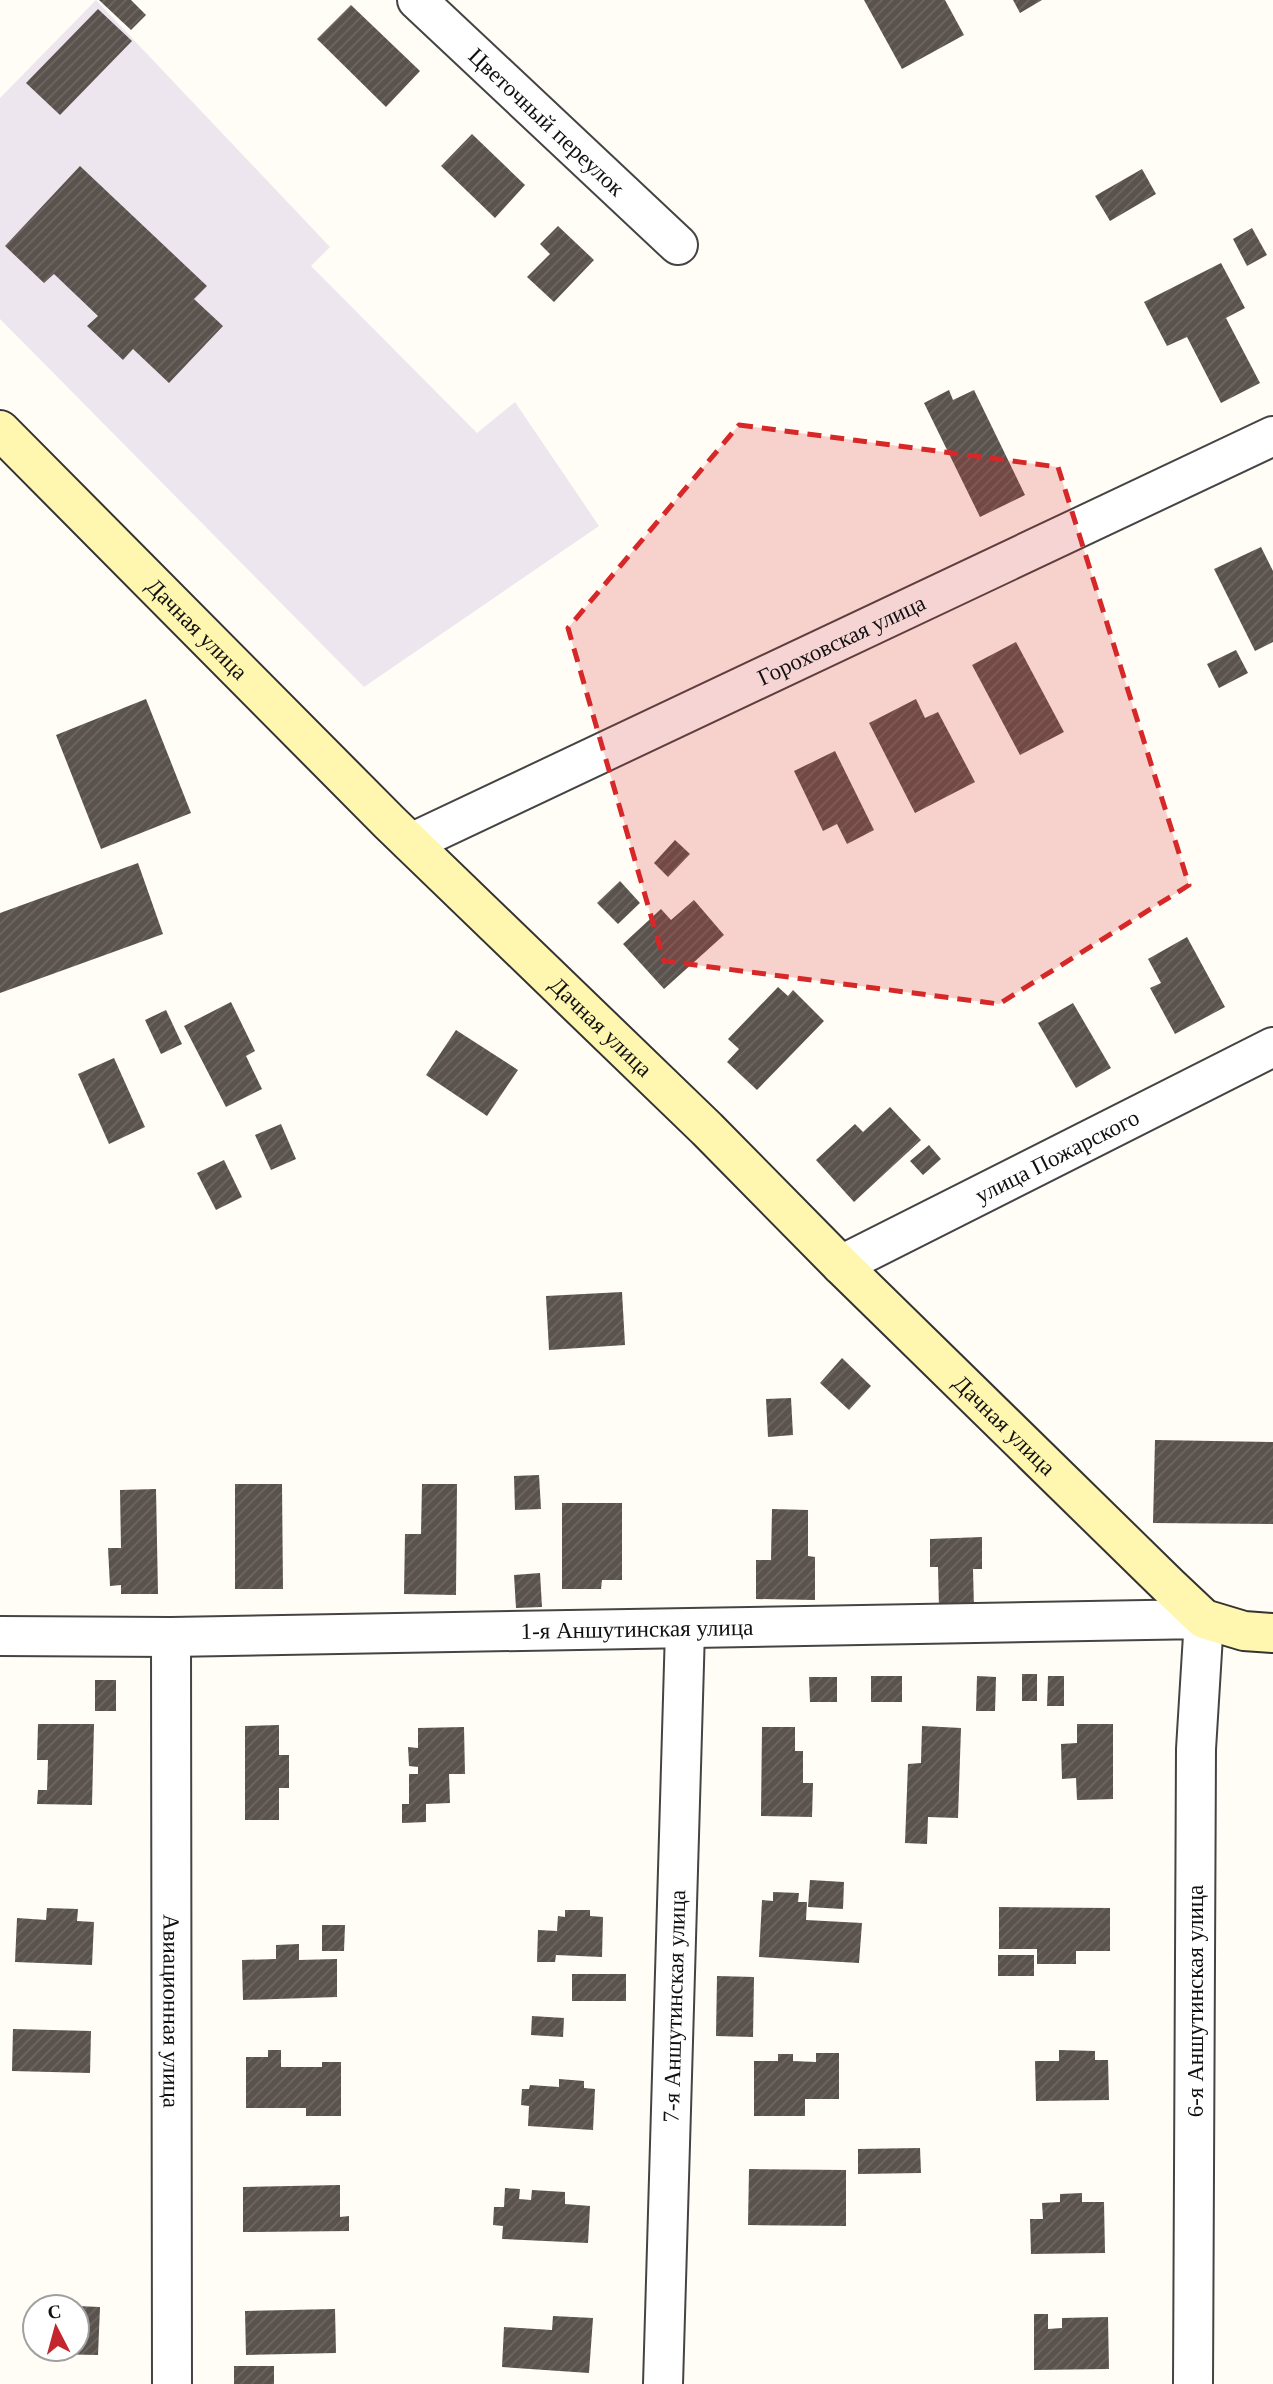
<svg xmlns="http://www.w3.org/2000/svg" width="1273" height="2384" viewBox="0 0 1273 2384" font-family="Georgia,serif">
	<defs>
		<pattern id="building-hatch" width="6" height="6" patternUnits="userSpaceOnUse" patternTransform="scale(1.75)"><rect width="6" height="6" fill="#5a524d"/><path d="M-1 1l2-2M0 6l6-6M5 7l2-2" fill="none" stroke="#6d6662"/></pattern>
	</defs>
	<rect width="100%" height="100%" fill="#fffdf5"/>
	<!-- industrial -->
	<polygon fill="#eee6ef" points="96,0 330,247 311,266 477,433 515,402 599,526 364,687 0,319 0,98"/>
	<!-- building -->
	<g fill="url(#building-hatch)">
		<polygon points="99,0 131,0 146,15 131,30"/>
		<polygon points="864,0 945,0 964,35 902,69"/>
		<polygon points="1013,0 1042,0 1020,13"/>
		<polygon points="351,5 420,71 386,107 317,39"/>
		<polygon points="98,9 132,41 60,115 26,83"/>
		<polygon points="472,134 525,185 495,218 441,166"/>
		<polygon points="80,166 207,286 194,299 223,326 169,383 133,349 123,360 87,326 98,316 54,274 44,283 5,246"/>
		<polygon points="1142,169 1156,194 1110,221 1095,196"/>
		<polygon points="558,226 594,260 554,302 527,277 550,254 540,244"/>
		<polygon points="1252,228 1267,255 1247,266 1233,239"/>
		<polygon points="1221,263 1245,308 1226,318 1260,383 1221,403 1187,337 1167,346 1144,302"/>
		<polygon points="949,390 953,400 974,390 1025,495 980,517 924,403"/>
		<polygon points="1261,547 1273,571 1273,642 1255,651 1214,569"/>
		<polygon points="1016,642 1064,732 1020,755 972,665"/>
		<polygon points="1236,650 1248,673 1219,688 1207,664"/>
		<polygon points="146,699 191,813 101,849 56,735"/>
		<polygon points="916,699 925,718 938,712 975,782 915,813 869,723"/>
		<polygon points="835,751 874,830 847,844 837,824 823,831 794,771"/>
		<polygon points="675,840 690,854 668,877 654,863"/>
		<polygon points="138,863 163,934 0,993 0,913"/>
		<polygon points="620,881 640,903 618,924 597,903"/>
		<polygon points="694,900 724,935 664,989 623,944 661,909 671,920"/>
		<polygon points="1187,937 1225,1007 1175,1034 1150,988 1161,983 1148,959"/>
		<polygon points="778,987 788,996 793,990 824,1021 757,1090 727,1062 739,1049 728,1039"/>
		<polygon points="231,1002 255,1051 246,1056 262,1089 226,1107 184,1026"/>
		<polygon points="1073,1003 1111,1068 1076,1088 1038,1023"/>
		<polygon points="166,1010 182,1044 161,1054 145,1020"/>
		<polygon points="456,1030 518,1070 487,1116 426,1075"/>
		<polygon points="114,1058 145,1127 109,1144 78,1074"/>
		<polygon points="890,1107 921,1140 854,1202 816,1160 855,1124 863,1132"/>
		<polygon points="281,1124 296,1159 271,1170 255,1135"/>
		<polygon points="929,1145 941,1159 923,1175 910,1161"/>
		<polygon points="224,1160 242,1197 216,1210 197,1173"/>
		<polygon points="622,1292 625,1345 549,1350 546,1296"/>
		<polygon points="842,1358 871,1386 849,1410 820,1383"/>
		<polygon points="791,1398 793,1435 768,1437 766,1399"/>
		<polygon points="1155,1440 1273,1442 1273,1524 1153,1523"/>
		<polygon points="539,1475 541,1509 515,1510 514,1476"/>
		<polygon points="235,1484 282,1484 283,1589 235,1589"/>
		<polygon points="422,1484 457,1484 456,1595 404,1594 405,1534 421,1534"/>
		<polygon points="156,1489 158,1594 121,1594 121,1585 110,1586 108,1548 121,1548 120,1490"/>
		<polygon points="562,1503 622,1503 622,1580 602,1580 601,1589 562,1589"/>
		<polygon points="772,1509 808,1510 808,1556 815,1557 815,1600 756,1599 756,1560 771,1560"/>
		<polygon points="982,1537 982,1569 973,1569 974,1608 939,1608 938,1567 930,1567 930,1539"/>
		<polygon points="540,1573 542,1607 516,1608 514,1575"/>
		<rect x="1022" y="1674" width="15" height="27"/>
		<rect x="871" y="1676" width="31" height="26"/>
		<polygon points="977,1676 996,1677 995,1711 976,1711"/>
		<polygon points="1048,1676 1064,1676 1064,1706 1047,1706"/>
		<polygon points="809,1677 837,1677 837,1702 810,1702"/>
		<rect x="95" y="1680" width="21" height="31"/>
		<polygon points="38,1724 94,1724 92,1805 37,1804 38,1790 47,1790 48,1760 37,1760"/>
		<polygon points="1077,1724 1113,1724 1113,1799 1077,1800 1076,1778 1062,1779 1061,1744 1077,1743"/>
		<polygon points="279,1725 279,1755 289,1755 289,1788 279,1788 279,1820 245,1820 245,1726"/>
		<polygon points="922,1726 961,1728 958,1818 928,1817 927,1844 905,1843 908,1764 921,1763"/>
		<polygon points="464,1727 465,1774 449,1774 450,1803 426,1804 426,1822 402,1823 402,1804 409,1804 409,1774 418,1774 418,1767 409,1766 408,1747 418,1748 418,1728"/>
		<polygon points="762,1727 795,1727 795,1751 803,1751 803,1783 813,1783 812,1817 761,1816"/>
		<polygon points="810,1880 844,1882 843,1909 808,1907"/>
		<polygon points="773,1892 799,1893 798,1902 807,1902 806,1920 862,1923 859,1963 759,1957 762,1900 773,1901"/>
		<polygon points="999,1907 1110,1908 1110,1951 1076,1951 1076,1964 1037,1964 1037,1949 999,1949"/>
		<polygon points="47,1908 78,1909 77,1921 94,1922 92,1965 15,1962 17,1918 46,1920"/>
		<polygon points="565,1910 590,1910 590,1916 603,1917 602,1957 556,1955 555,1962 537,1962 538,1930 557,1931 558,1916 565,1917"/>
		<polygon points="322,1925 345,1925 344,1951 322,1951"/>
		<polygon points="299,1944 299,1960 337,1959 337,1997 243,2000 242,1960 276,1959 276,1945"/>
		<rect x="998" y="1955" width="36" height="21"/>
		<rect x="572" y="1974" width="54" height="27"/>
		<polygon points="717,1976 754,1977 753,2037 716,2036"/>
		<polygon points="532,2016 564,2018 563,2037 531,2035"/>
		<polygon points="13,2029 91,2031 90,2073 12,2071"/>
		<polygon points="268,2050 281,2050 281,2067 322,2067 322,2062 341,2062 341,2116 306,2116 306,2108 246,2108 246,2057 268,2057"/>
		<polygon points="1059,2050 1095,2051 1095,2060 1108,2060 1109,2100 1036,2101 1035,2061 1059,2061"/>
		<polygon points="816,2053 839,2053 839,2099 805,2099 805,2116 754,2116 754,2061 778,2061 778,2054 793,2054 793,2061 816,2062"/>
		<polygon points="559,2079 584,2081 584,2088 595,2089 593,2130 528,2126 529,2106 521,2105 522,2089 529,2089 530,2085 559,2087"/>
		<polygon points="920,2148 921,2173 858,2174 858,2149"/>
		<polygon points="749,2169 846,2170 846,2226 748,2225"/>
		<polygon points="340,2185 340,2217 349,2216 349,2231 243,2232 243,2187"/>
		<polygon points="505,2188 520,2189 519,2199 531,2200 532,2190 565,2192 565,2204 590,2206 588,2243 502,2239 503,2226 493,2225 494,2207 504,2207"/>
		<polygon points="1082,2193 1082,2202 1104,2202 1105,2253 1031,2254 1030,2219 1043,2219 1042,2203 1060,2202 1060,2194"/>
		<polygon points="77,2306 100,2307 98,2355 47,2354 47,2349 77,2349"/>
		<polygon points="335,2309 336,2353 246,2355 245,2311"/>
		<polygon points="1034,2314 1048,2314 1048,2329 1062,2328 1062,2318 1108,2317 1109,2369 1034,2370"/>
		<polygon points="553,2316 593,2318 589,2373 502,2367 504,2327 552,2330"/>
		<rect x="234" y="2366" width="40" height="18"/>
	</g>
	<g fill="none" stroke-linecap="round" stroke-linejoin="round">
		<defs>
			<g id="street">
				<path id="s1" d="M417,0L678,245"/>
				<path id="s2" d="M411,843L1273,436"/>
				<path id="s3" d="M841,1265L1273,1047"/>
				<path id="s4" d="M0,1636L171,1637L1204,1619L1196,1749L1193,2384"/>
				<path id="s5" d="M171,1637L172,2384"/>
				<path id="s6" d="M663,2384L685,1630"/>
			</g>
			<g id="secondary">
				<path id="s7" d="M0,430L390,823L707,1129L841,1265L1168,1585L1204,1619L1244,1631L1273,1633"/>
			</g>
		</defs>
		<!-- street casing -->
		<use href="#street" stroke="#444" stroke-width="42"/>
		<!-- secondary casing -->
		<use href="#secondary" stroke="#333" stroke-width="42"/>
		<!-- street -->
		<use href="#street" stroke="#fff" stroke-width="38"/>
		<!-- secondary -->
		<use href="#secondary" stroke="#fff6b0" stroke-width="38"/>
	</g>
	<!-- marked area -->
	<path fill="#d62828" fill-opacity="0.2" stroke="#d62828" stroke-width="5" stroke-dasharray="14 9" stroke-linejoin="round" d="M739,425L1058,467L1189,885L999,1004L664,961L568,628Z"/>
	<g text-anchor="middle" dominant-baseline="central" stroke-width="7" stroke-linejoin="round" paint-order="stroke">
		<!-- street labels -->
		<g font-size="23" fill="#111" stroke="#fff">
			<text stroke="none"><textPath href="#s1" startOffset="178">Цветочный переулок</textPath></text>
			<text stroke="none"><textPath href="#s7" startOffset="280">Дачная улица</textPath></text>
			<text stroke="none"><textPath href="#s2" startOffset="476">Гороховская улица</textPath></text>
			<text stroke="none"><textPath href="#s7" startOffset="847">Дачная улица</textPath></text>
			<text stroke="none"><textPath href="#s3" startOffset="242">улица Пожарского</textPath></text>
			<text stroke="none"><textPath href="#s7" startOffset="1414">Дачная улица</textPath></text>
			<text stroke="none"><textPath href="#s4" startOffset="637">1-я Аншутинская улица</textPath></text>
			<text transform="translate(1195 2001) rotate(-90)">6-я Аншутинская улица</text>
			<text stroke="none"><textPath href="#s6" startOffset="378">7-я Аншутинская улица</textPath></text>
			<text stroke="none"><textPath href="#s5" startOffset="374">Авиационная улица</textPath></text>
		</g>
	</g>
	<!-- north arrow -->
	<g transform="translate(56 2328) rotate(354)"><circle r="33" fill="#ffffff" stroke="#a0a0a0" stroke-width="2"/>
	<path d="M0-5L12 26L0 18L-12 26Z" fill="#c4262e"/>
	<text y="-10" font-size="19" font-weight="bold" text-anchor="middle" fill="#111111">С</text>
	</g>
</svg>
